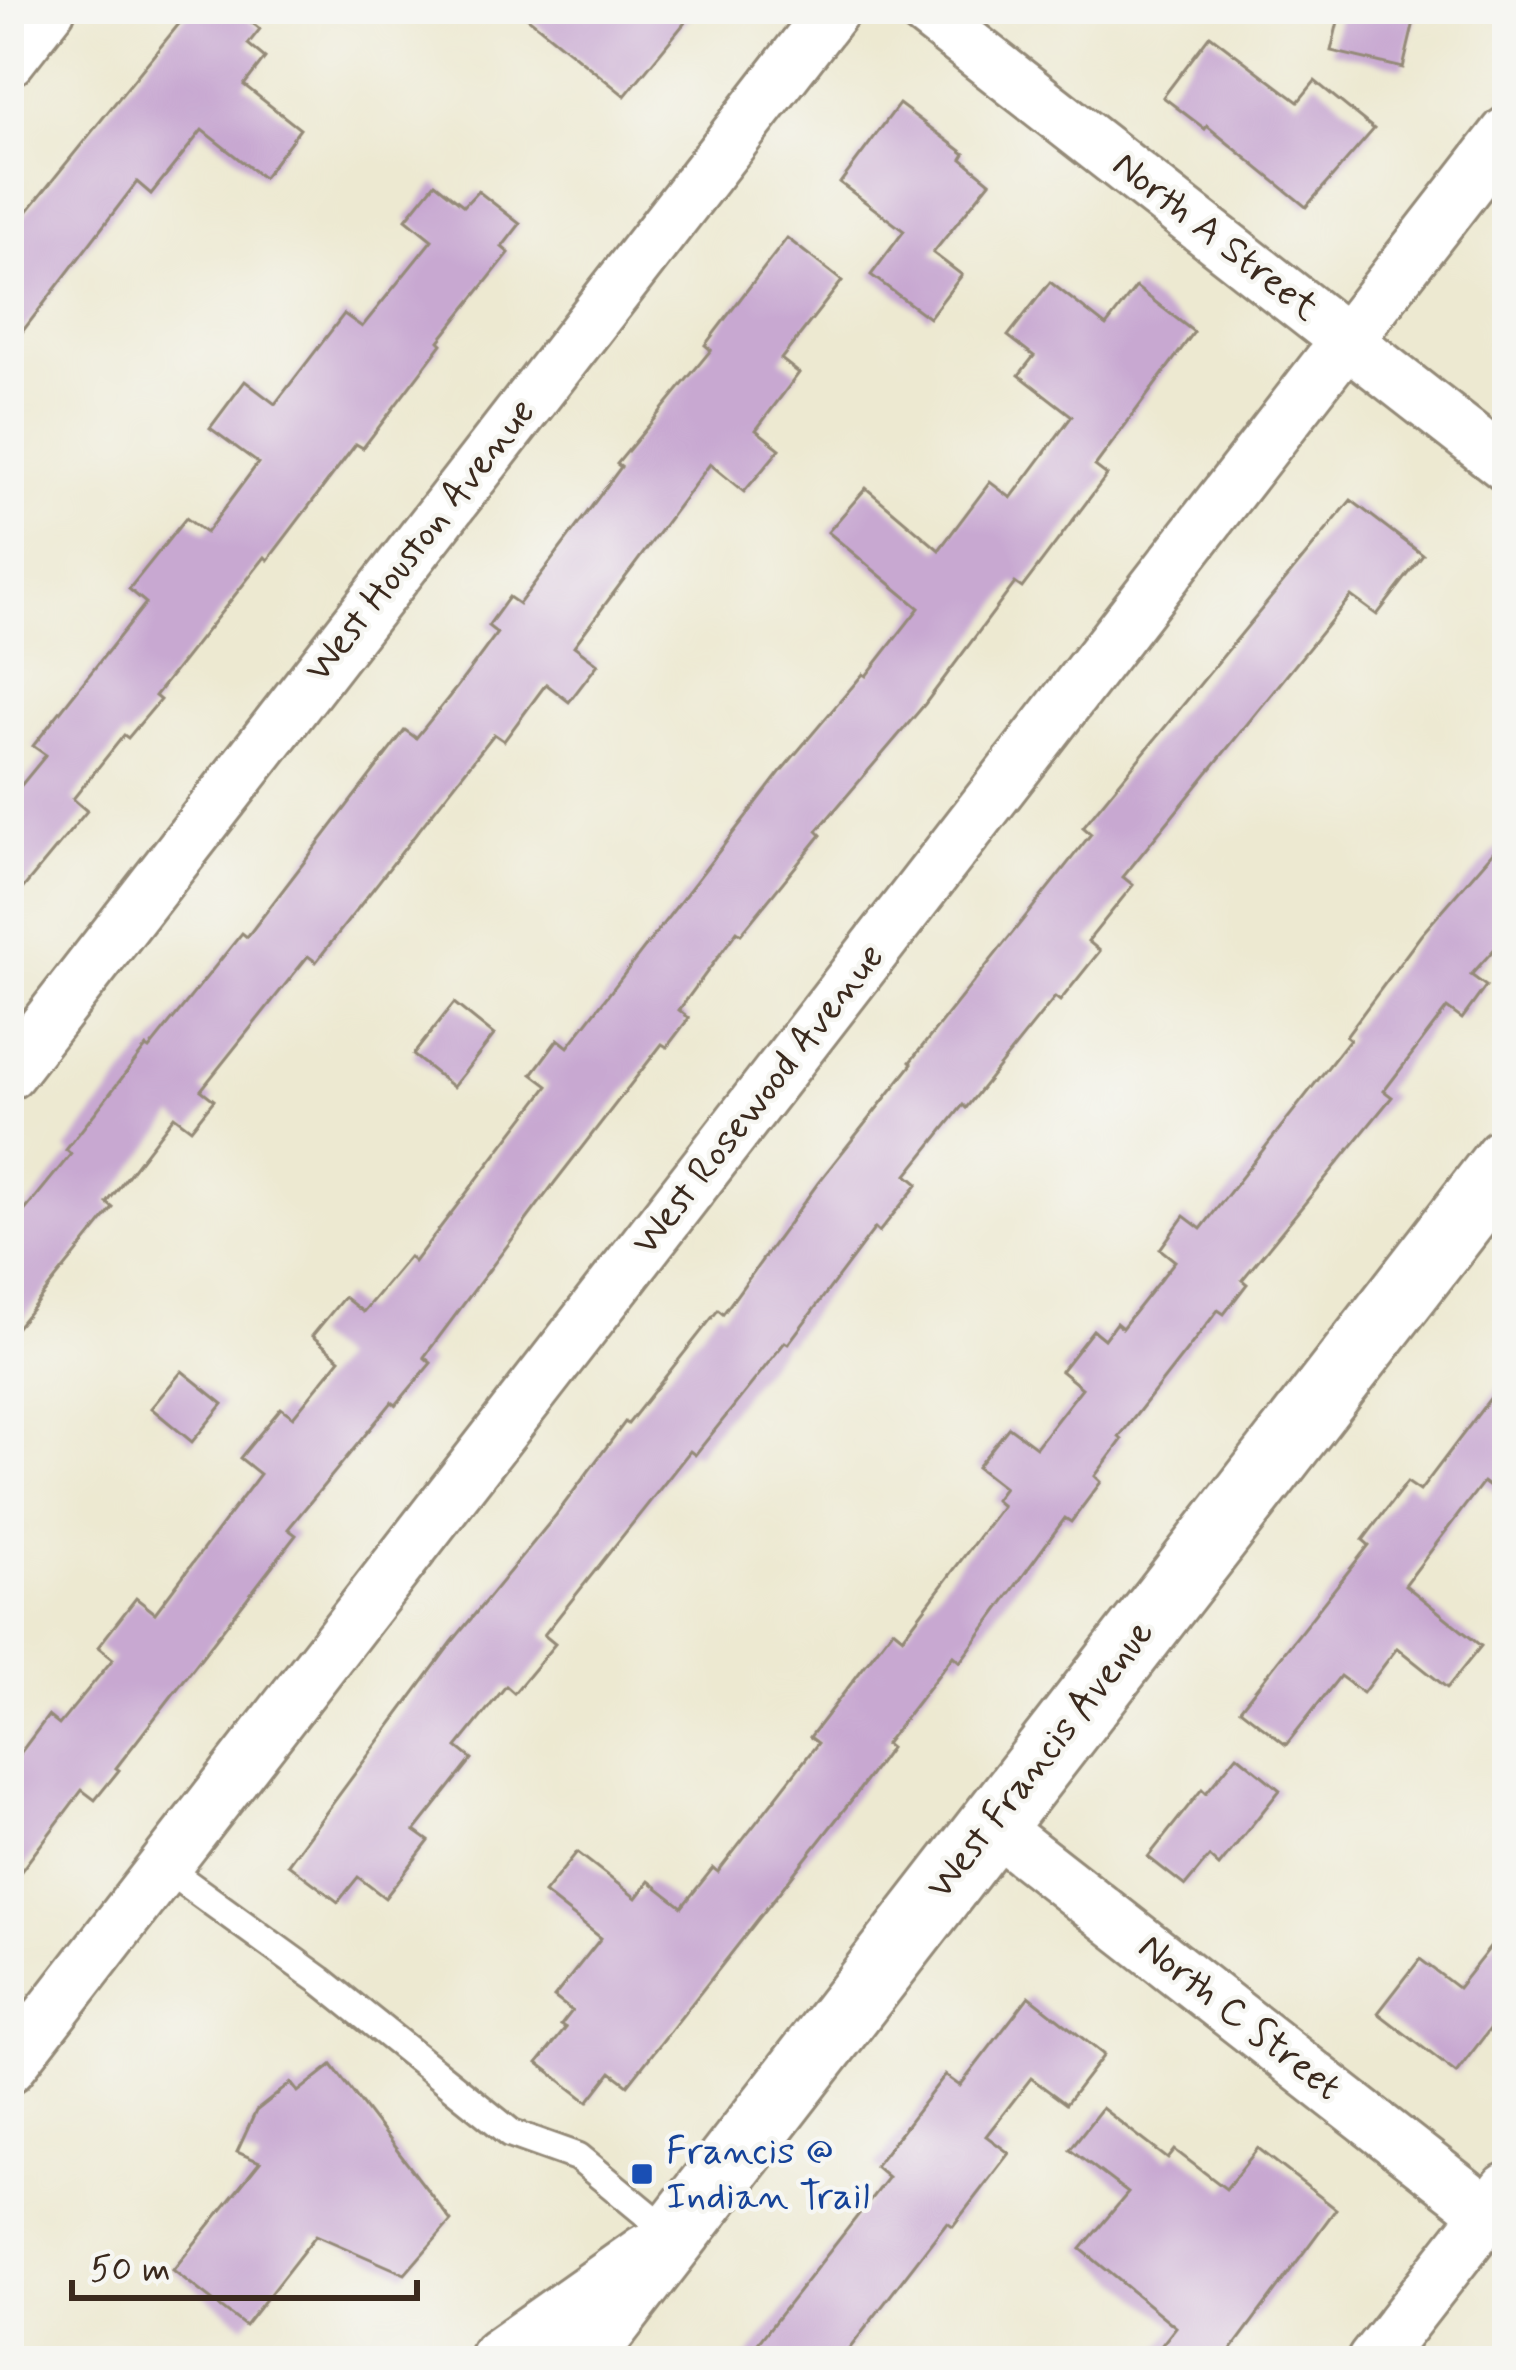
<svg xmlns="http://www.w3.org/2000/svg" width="1516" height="2370" viewBox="0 0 1516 2370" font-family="Mynerve,sans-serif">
	<rect width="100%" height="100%" fill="#f6f6f2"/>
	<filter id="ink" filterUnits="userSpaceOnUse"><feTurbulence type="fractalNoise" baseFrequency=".00833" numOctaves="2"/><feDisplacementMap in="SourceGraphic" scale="24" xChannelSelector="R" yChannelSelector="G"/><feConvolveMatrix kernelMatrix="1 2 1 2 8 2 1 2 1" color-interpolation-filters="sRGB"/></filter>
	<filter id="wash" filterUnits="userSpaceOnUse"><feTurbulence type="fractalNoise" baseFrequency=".004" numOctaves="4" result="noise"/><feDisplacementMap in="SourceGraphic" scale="48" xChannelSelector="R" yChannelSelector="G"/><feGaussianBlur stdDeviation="2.7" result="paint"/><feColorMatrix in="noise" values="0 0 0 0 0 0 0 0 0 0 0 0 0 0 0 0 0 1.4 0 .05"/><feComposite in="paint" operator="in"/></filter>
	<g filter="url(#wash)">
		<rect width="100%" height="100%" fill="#ede9d1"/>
		<g id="blocks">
			<!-- building -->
			<g fill="#c8a8d1">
				<polygon points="191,9 235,9 260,29 248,44 265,58 244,85 300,129 263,178 202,130 151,194 137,182 9,349 9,234"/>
				<polygon points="517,9 696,9 625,96"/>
				<polygon points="1341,9 1417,9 1403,68 1331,51"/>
				<polygon points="1210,35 1298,102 1315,81 1374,129 1306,207 1207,126 1205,129 1163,97"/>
				<polygon points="899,104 965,154 962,159 990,182 933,253 962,275 929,318 871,275 904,231 840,183"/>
				<polygon points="435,183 464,206 478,191 520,224 502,247 509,253 439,341 442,344 363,448 356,444 268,560 265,557 155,696 160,700 128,738 124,735 73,799 87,811 9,905 9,800 46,755 33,746 146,603 129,589 186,518 206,533 258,463 210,428 245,381 275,404 344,314 362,327 432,240 406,219"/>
				<polygon points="787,238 842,281 781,359 799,373 756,430 780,449 744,492 710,464 574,646 598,664 569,702 546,684 504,741 494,734 316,962 308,956 201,1090 214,1100 191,1129 174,1116 107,1203 113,1208 9,1337 9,1230 71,1154 66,1150 146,1047 149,1049 242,933 247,937 405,730 416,738 457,687 497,633 488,626 509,597 519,604 621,467 617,464 711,350 705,345"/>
				<polygon points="1050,282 1106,326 1136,287 1194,332 1095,466 1107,475 1022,588 1015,583 925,704 817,831 821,835 741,934 737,931 679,1010 689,1018 667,1047 662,1044 555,1182 424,1357 431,1363 396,1405 392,1402 288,1529 296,1535 116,1768 119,1770 95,1800 82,1790 9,1887 9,1768 48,1716 59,1725 113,1659 98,1647 136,1598 155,1613 260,1474 240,1458 281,1408 293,1417 340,1359 312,1336 344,1297 363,1312 409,1257 414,1262 548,1086 532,1074 558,1039 568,1047 781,771 863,674 866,676 919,608 828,532 866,488 939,550 990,482 1011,498 1072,416 1019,375 1034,356 1008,336"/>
				<polygon points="1351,500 1423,555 1377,615 1351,596 1123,877 1133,885 1088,941 1100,951 1060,1001 1055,997 966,1108 963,1105 907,1175 918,1184 879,1232 875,1228 788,1344 785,1342 695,1455 690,1451 544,1635 555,1644 514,1693 506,1686 457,1747 472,1759 415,1831 429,1841 385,1898 358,1877 338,1902 288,1864 452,1642 556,1515 625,1422 628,1424 718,1310 723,1314 818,1183 912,1064 910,1062 1091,834 1083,827"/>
				<polygon points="1507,836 1507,935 1471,975 1486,986 1462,1019 1447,1008 1384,1091 1392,1097 1242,1280 1247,1284 1224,1314 1218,1310 1119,1437 1122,1440 1095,1476 1101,1482 1071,1522 1065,1518 960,1662 953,1656 885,1744 890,1748 857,1793 628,2085 611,2072 588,2102 538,2063 566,2028 561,2025 572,2011 554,1997 601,1938 544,1893 577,1852 636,1898 649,1881 682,1907 713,1868 718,1872 818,1743 810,1737 893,1629 903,1637 1002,1506 995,1500 1004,1488 977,1467 1009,1427 1036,1447 1082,1388 1061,1371 1093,1330 1104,1339 1116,1323 1122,1328 1175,1261 1160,1249 1184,1216 1201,1229 1350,1039 1346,1036 1421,935"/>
				<polygon points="454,1003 494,1035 453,1087 413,1055"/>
				<polygon points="182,1371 223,1404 192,1442 151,1408"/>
				<polygon points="1507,1376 1507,1500 1483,1482 1405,1585 1481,1646 1447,1688 1397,1648 1363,1693 1340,1676 1286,1745 1240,1709 1369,1545 1363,1540 1407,1482 1420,1491"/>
				<polygon points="1237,1755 1280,1790 1219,1866 1209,1857 1185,1886 1148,1857 1202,1789 1206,1793"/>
				<polygon points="1507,1926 1507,2007 1456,2073 1378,2013 1420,1959 1458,1988"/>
				<polygon points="1029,1996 1104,2055 1066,2104 1031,2078 986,2136 1009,2153 953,2226 947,2222 840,2361 744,2361 888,2177 875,2166 945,2075 960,2086"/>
				<polygon points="332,2065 451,2221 405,2274 316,2235 245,2326 173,2270 260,2162 237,2152 256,2111 291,2083 298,2092"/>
				<polygon points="1102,2108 1168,2159 1175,2150 1226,2189 1258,2148 1336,2209 1223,2361 1149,2361 1176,2327 1081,2249 1128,2193 1070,2149"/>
			</g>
		</g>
	</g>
	<g filter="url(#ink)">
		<use href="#blocks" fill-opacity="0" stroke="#948a78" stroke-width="3"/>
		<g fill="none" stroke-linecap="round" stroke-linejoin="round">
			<defs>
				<polyline id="lane" points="164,1867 320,1980 511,2133 578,2157 676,2238"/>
				<g id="street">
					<polyline points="922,9 1507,466"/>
					<polyline points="9,60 49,9"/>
					<polyline points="9,1073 834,9"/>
					<polyline points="990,1824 1488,2213"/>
					<polyline points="9,2067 1507,133"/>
					<polyline points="1373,2361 1507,2189"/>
				</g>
				<polyline id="secondary" points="502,2361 649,2257"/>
				<polyline id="primary" points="577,2361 1507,1160"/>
			</defs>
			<!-- lane casing -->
			<use href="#lane" stroke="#948a78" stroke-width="33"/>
			<!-- street casing -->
			<use href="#street" stroke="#948a78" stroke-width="57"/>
			<!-- secondary casing -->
			<use href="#secondary" stroke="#948a78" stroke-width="72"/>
			<!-- primary casing -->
			<use href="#primary" stroke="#948a78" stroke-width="72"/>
			<!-- lane -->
			<use href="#lane" stroke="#fff" stroke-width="27"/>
			<!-- street -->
			<use href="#street" stroke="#fff" stroke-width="51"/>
			<!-- secondary -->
			<use href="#secondary" stroke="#fff" stroke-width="66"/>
			<!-- primary -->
			<use href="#primary" stroke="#fff" stroke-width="66"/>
		</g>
	</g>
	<!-- markers -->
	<rect fill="#1a4fb4" stroke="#f6f6f2" stroke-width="4.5" x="630" y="2162" width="24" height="24" rx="6"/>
	<g text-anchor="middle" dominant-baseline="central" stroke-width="9" stroke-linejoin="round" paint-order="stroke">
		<!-- street labels -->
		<g font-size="39" fill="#3b2a1e" stroke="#f6f6f2">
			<text transform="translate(1215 237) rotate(38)">North A Street</text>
			<text transform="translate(421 541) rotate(-52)">West Houston Avenue</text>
			<text transform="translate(759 1100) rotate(-52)">West Rosewood Avenue</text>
			<text transform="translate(1041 1760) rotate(-52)">West Francis Avenue</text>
			<text transform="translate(1239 2018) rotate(38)">North C Street</text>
		</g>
		<!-- transit labels -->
		<g font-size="39" fill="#164399" stroke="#f6f6f2" text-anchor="start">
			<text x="666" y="2152">Francis @<tspan x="666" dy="45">Indian Trail</tspan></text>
		</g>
	</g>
	<!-- margin -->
	<rect width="1516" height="2370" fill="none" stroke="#f6f6f2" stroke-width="48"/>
	<!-- scale -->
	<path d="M72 2280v18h345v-18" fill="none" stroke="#3b2a1e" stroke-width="6"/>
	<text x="90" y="2280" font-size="36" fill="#3b2a1e" stroke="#f6f6f2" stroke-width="9" paint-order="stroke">50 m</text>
</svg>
